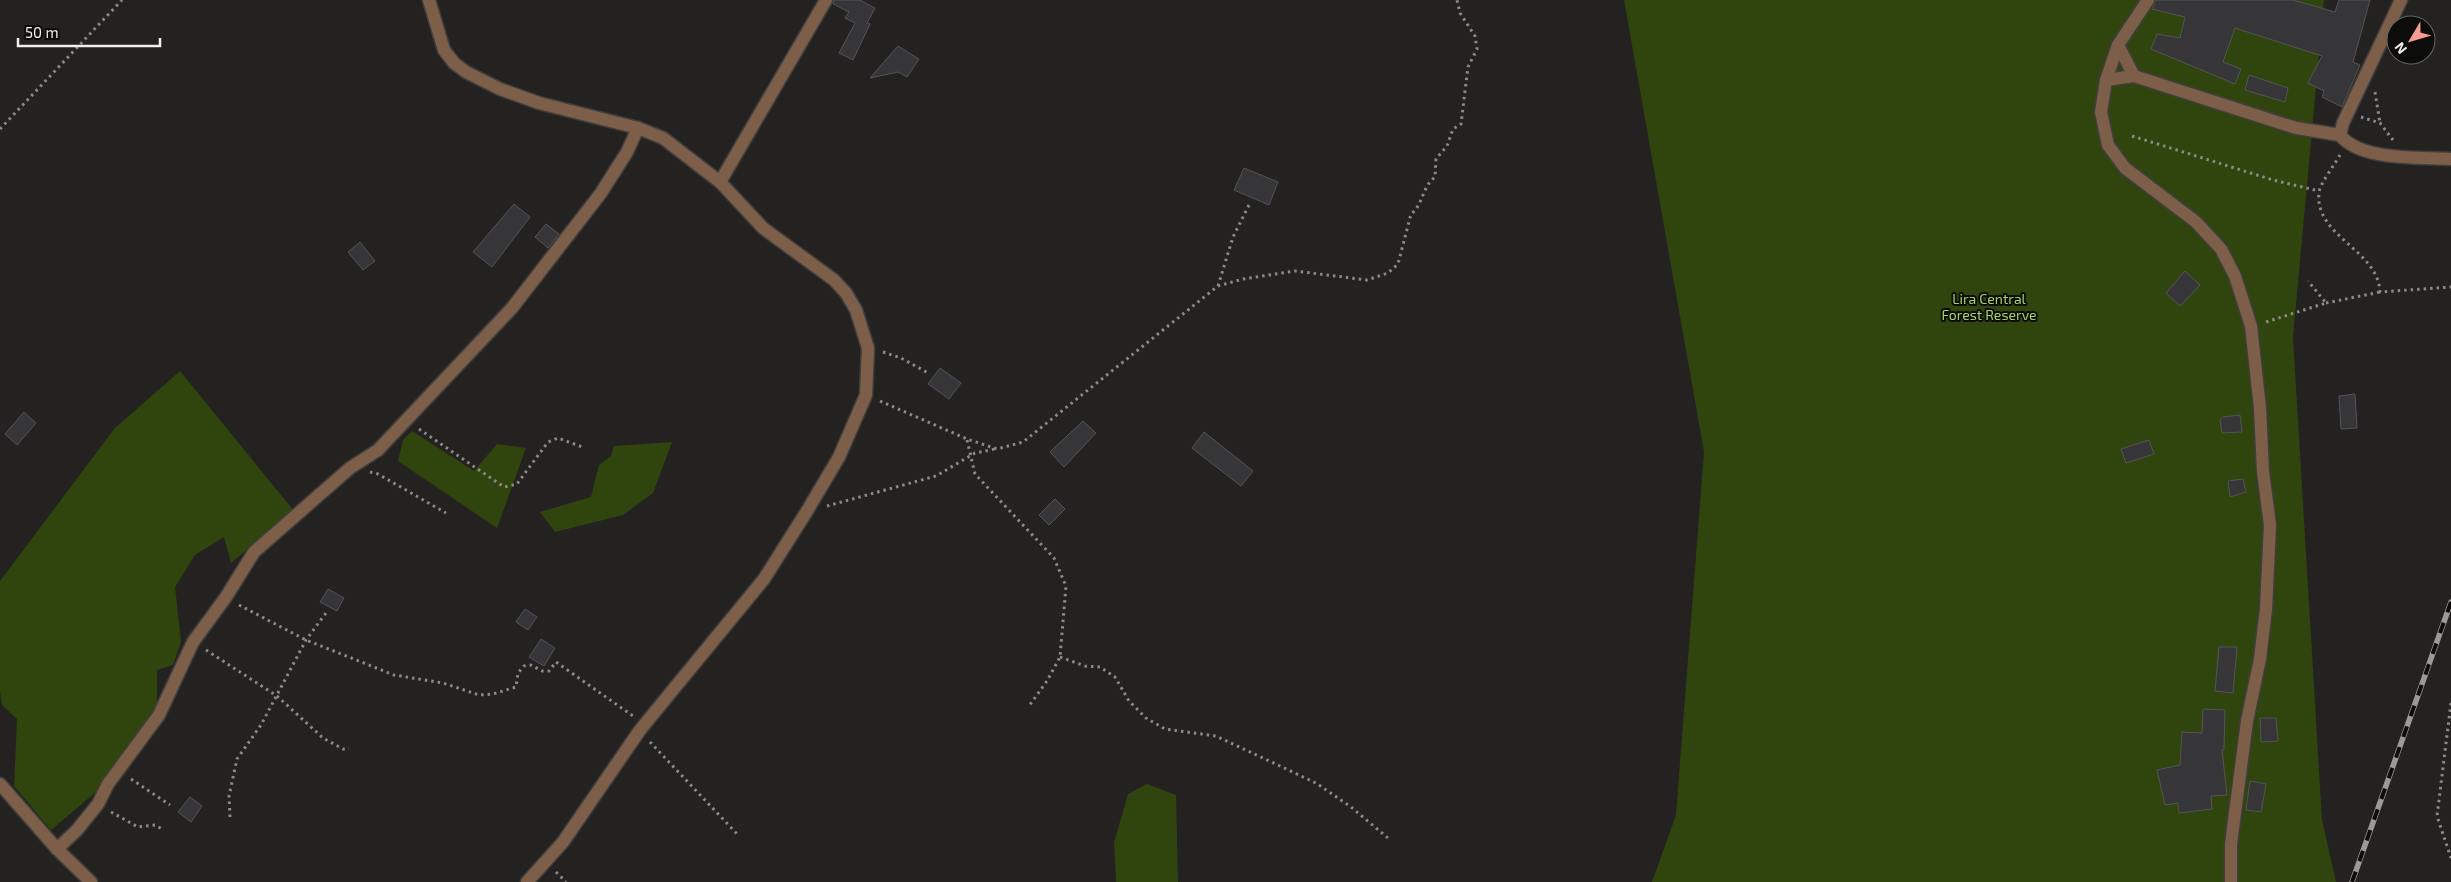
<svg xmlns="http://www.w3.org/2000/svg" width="2451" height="882" viewBox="0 0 2451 882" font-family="'Exo 2',sans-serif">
	<rect width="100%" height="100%" fill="#242220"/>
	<!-- green -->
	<g fill="#30440d">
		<polygon points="1624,0 2324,0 2293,337 2322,820 2336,882 1652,882 1676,815 1704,452"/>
		<polygon points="180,371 294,511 231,563 224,537 195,555 175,587 181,642 173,665 157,670 157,710 103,786 51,830 14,786 17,719 2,705 0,691 0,581 115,428"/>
		<polygon points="412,431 474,471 497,444 526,448 497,528 398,461 403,440"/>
		<polygon points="672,442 653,493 623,515 555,532 540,512 591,497 599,465 611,456 614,446"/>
		<polygon points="1147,784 1176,795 1178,882 1116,882 1114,843 1128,794"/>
	</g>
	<!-- building -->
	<g fill="#363639" stroke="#545457">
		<polygon points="834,0 860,0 875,8 867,23 870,24 853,60 839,53 855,23 845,18 849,12 833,4"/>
		<polygon points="2156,0 2293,0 2335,12 2339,0 2370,0 2353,62 2360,65 2342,107 2322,97 2324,91 2308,83 2322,56 2235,28 2223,62 2241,69 2235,84 2151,49 2157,34 2180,38 2185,17 2152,9"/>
		<polygon points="898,46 919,59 907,77 898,72 870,78"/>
		<polygon points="2249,75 2288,88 2285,102 2245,90"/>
		<polygon points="1244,168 1278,182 1269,205 1234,190"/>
		<polygon points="514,204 530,217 492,267 473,252"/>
		<polygon points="546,224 559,234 548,248 535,237"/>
		<polygon points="360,242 375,261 363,270 348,252"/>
		<polygon points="2185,271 2200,285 2180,306 2166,293"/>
		<polygon points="940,368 961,383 949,399 928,384"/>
		<polygon points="2355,394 2357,428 2341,429 2339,396"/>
		<polygon points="24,412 36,423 17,445 5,434"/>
		<polygon points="2240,415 2242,432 2222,433 2220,420 2223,417"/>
		<polygon points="1083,421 1096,433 1064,467 1050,452"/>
		<polygon points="1204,432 1253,471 1241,486 1192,448"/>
		<polygon points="2149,440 2154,454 2126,463 2121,449"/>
		<polygon points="2243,479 2246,492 2230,497 2228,481"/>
		<polygon points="1055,499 1065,509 1049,525 1039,515"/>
		<polygon points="328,589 344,598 337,611 320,602"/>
		<polygon points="525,609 537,617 528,630 516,622"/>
		<polygon points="541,639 555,648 544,666 529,657"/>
		<polygon points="2219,647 2237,647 2233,693 2215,691"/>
		<polygon points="2203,709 2225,710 2224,750 2222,750 2227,795 2211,796 2212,809 2179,813 2178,803 2165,805 2157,770 2180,765 2182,732 2202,733"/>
		<polygon points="2260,718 2276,718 2278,741 2261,742"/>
		<polygon points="2250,781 2266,784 2261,812 2246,810"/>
		<polygon points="190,797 202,806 191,822 178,812"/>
	</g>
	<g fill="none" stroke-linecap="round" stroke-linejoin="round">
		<defs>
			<g id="minor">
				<polyline points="429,0 444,50 454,63 466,72 500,89 539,103 638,128 663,138 720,182 763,228 834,280 846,293 856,310 868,348 866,395 839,457 807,511 764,579 640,730 563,842 527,882"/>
				<polyline points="2148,0 2118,45 2106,80 2101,112 2108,145 2125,168 2196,222 2221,249 2235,276 2251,326 2260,408 2263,472 2270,525 2266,609 2260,659 2247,721 2231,844 2231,882"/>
				<path d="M2401,0L2343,123L2340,135C2360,161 2420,157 2451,159"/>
				<polyline points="2118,45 2134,76"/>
				<polyline points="2106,80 2134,76 2296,128 2340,135"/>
				<polyline points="720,182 826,0"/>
				<polyline points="0,784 57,849 91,882"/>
				<polyline points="57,849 77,830 98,804 108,784 159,715 193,642 226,597 254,552 350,468 378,450 512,308 601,193 627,152 638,128"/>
			</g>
		</defs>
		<!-- minor casing -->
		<use href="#minor" stroke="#413f3d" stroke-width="15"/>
		<!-- path -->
		<g stroke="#8b8a88" stroke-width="3" stroke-dasharray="2.5 4" stroke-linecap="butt">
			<polyline points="2375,92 2380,123"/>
			<polyline points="2361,117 2380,123 2393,140"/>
			<polyline points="0,129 122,0"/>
			<polyline points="2132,136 2273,180 2319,191"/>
			<path d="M2340,155C2335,164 2320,184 2319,192C2314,237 2378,249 2380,292L2451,287"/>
			<polyline points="1218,286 1233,237 1250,203"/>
			<polyline points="2326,303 2380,292"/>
			<polyline points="2266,322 2326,303 2308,281"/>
			<polyline points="883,352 901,358 930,374"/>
			<path d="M880,401L967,439L997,449L1023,442L1218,286L1243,279L1295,271L1367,280L1388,273L1398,264L1411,214C1423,205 1422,187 1435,177L1436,159L1447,146L1453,129L1461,124L1468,67L1477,49L1475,36L1460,13L1457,0"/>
			<polyline points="419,429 504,487 517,484 548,442 558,438 585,448"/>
			<polyline points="967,440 975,474 1054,558 1066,586 1060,657 1047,681 1029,706"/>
			<polyline points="370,472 378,474 446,513"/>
			<polyline points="827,506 936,476 975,453 995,449"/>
			<polyline points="239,605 306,640 394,675 443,683 479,695 493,694 516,687 518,673 524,666 531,665 542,671 549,671 556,662 633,716"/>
			<polyline points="206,650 277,696 323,738 343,749 349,749"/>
			<polyline points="1060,657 1085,666 1100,667 1115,677 1129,701 1146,718 1165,729 1216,736 1316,783 1351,807 1388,838"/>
			<polyline points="2451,703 2437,816 2451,858"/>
			<polyline points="650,742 739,836"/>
			<polyline points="131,779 170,805"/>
			<polyline points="111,812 138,827 155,825 164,830"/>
			<polyline points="230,817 229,796 237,759 261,725 306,640 326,613"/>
			<polyline points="556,872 566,882"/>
		</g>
		<!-- minor -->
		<use href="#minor" stroke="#7d5e49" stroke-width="12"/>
		<defs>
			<polyline id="rail" points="2352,882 2451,602"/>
		</defs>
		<!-- rail casing -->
		<use href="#rail" stroke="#9c9a98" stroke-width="5.5"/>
		<!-- rail -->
		<use href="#rail" stroke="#0c0c0b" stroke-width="4" stroke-dasharray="11" stroke-linecap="butt"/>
	</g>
	<g text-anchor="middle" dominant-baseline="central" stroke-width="4" stroke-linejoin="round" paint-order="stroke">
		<!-- park labels -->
		<g font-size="14" fill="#a8d368" stroke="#0c0c0b">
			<text x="1989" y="298">Lira Central<tspan x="1989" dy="16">Forest Reserve</tspan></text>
		</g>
	</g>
	<!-- north arrow -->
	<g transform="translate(2411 40) rotate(232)"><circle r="24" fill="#0c0c0b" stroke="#676765"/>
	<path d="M0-4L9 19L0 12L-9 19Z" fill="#f59c95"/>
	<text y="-8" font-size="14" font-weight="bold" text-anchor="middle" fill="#f0efed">N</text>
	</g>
	<!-- scale -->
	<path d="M18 38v8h142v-8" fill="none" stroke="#f0efed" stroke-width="2.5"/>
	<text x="25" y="38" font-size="15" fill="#f0efed" stroke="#0c0c0b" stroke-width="4" paint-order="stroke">50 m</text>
</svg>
